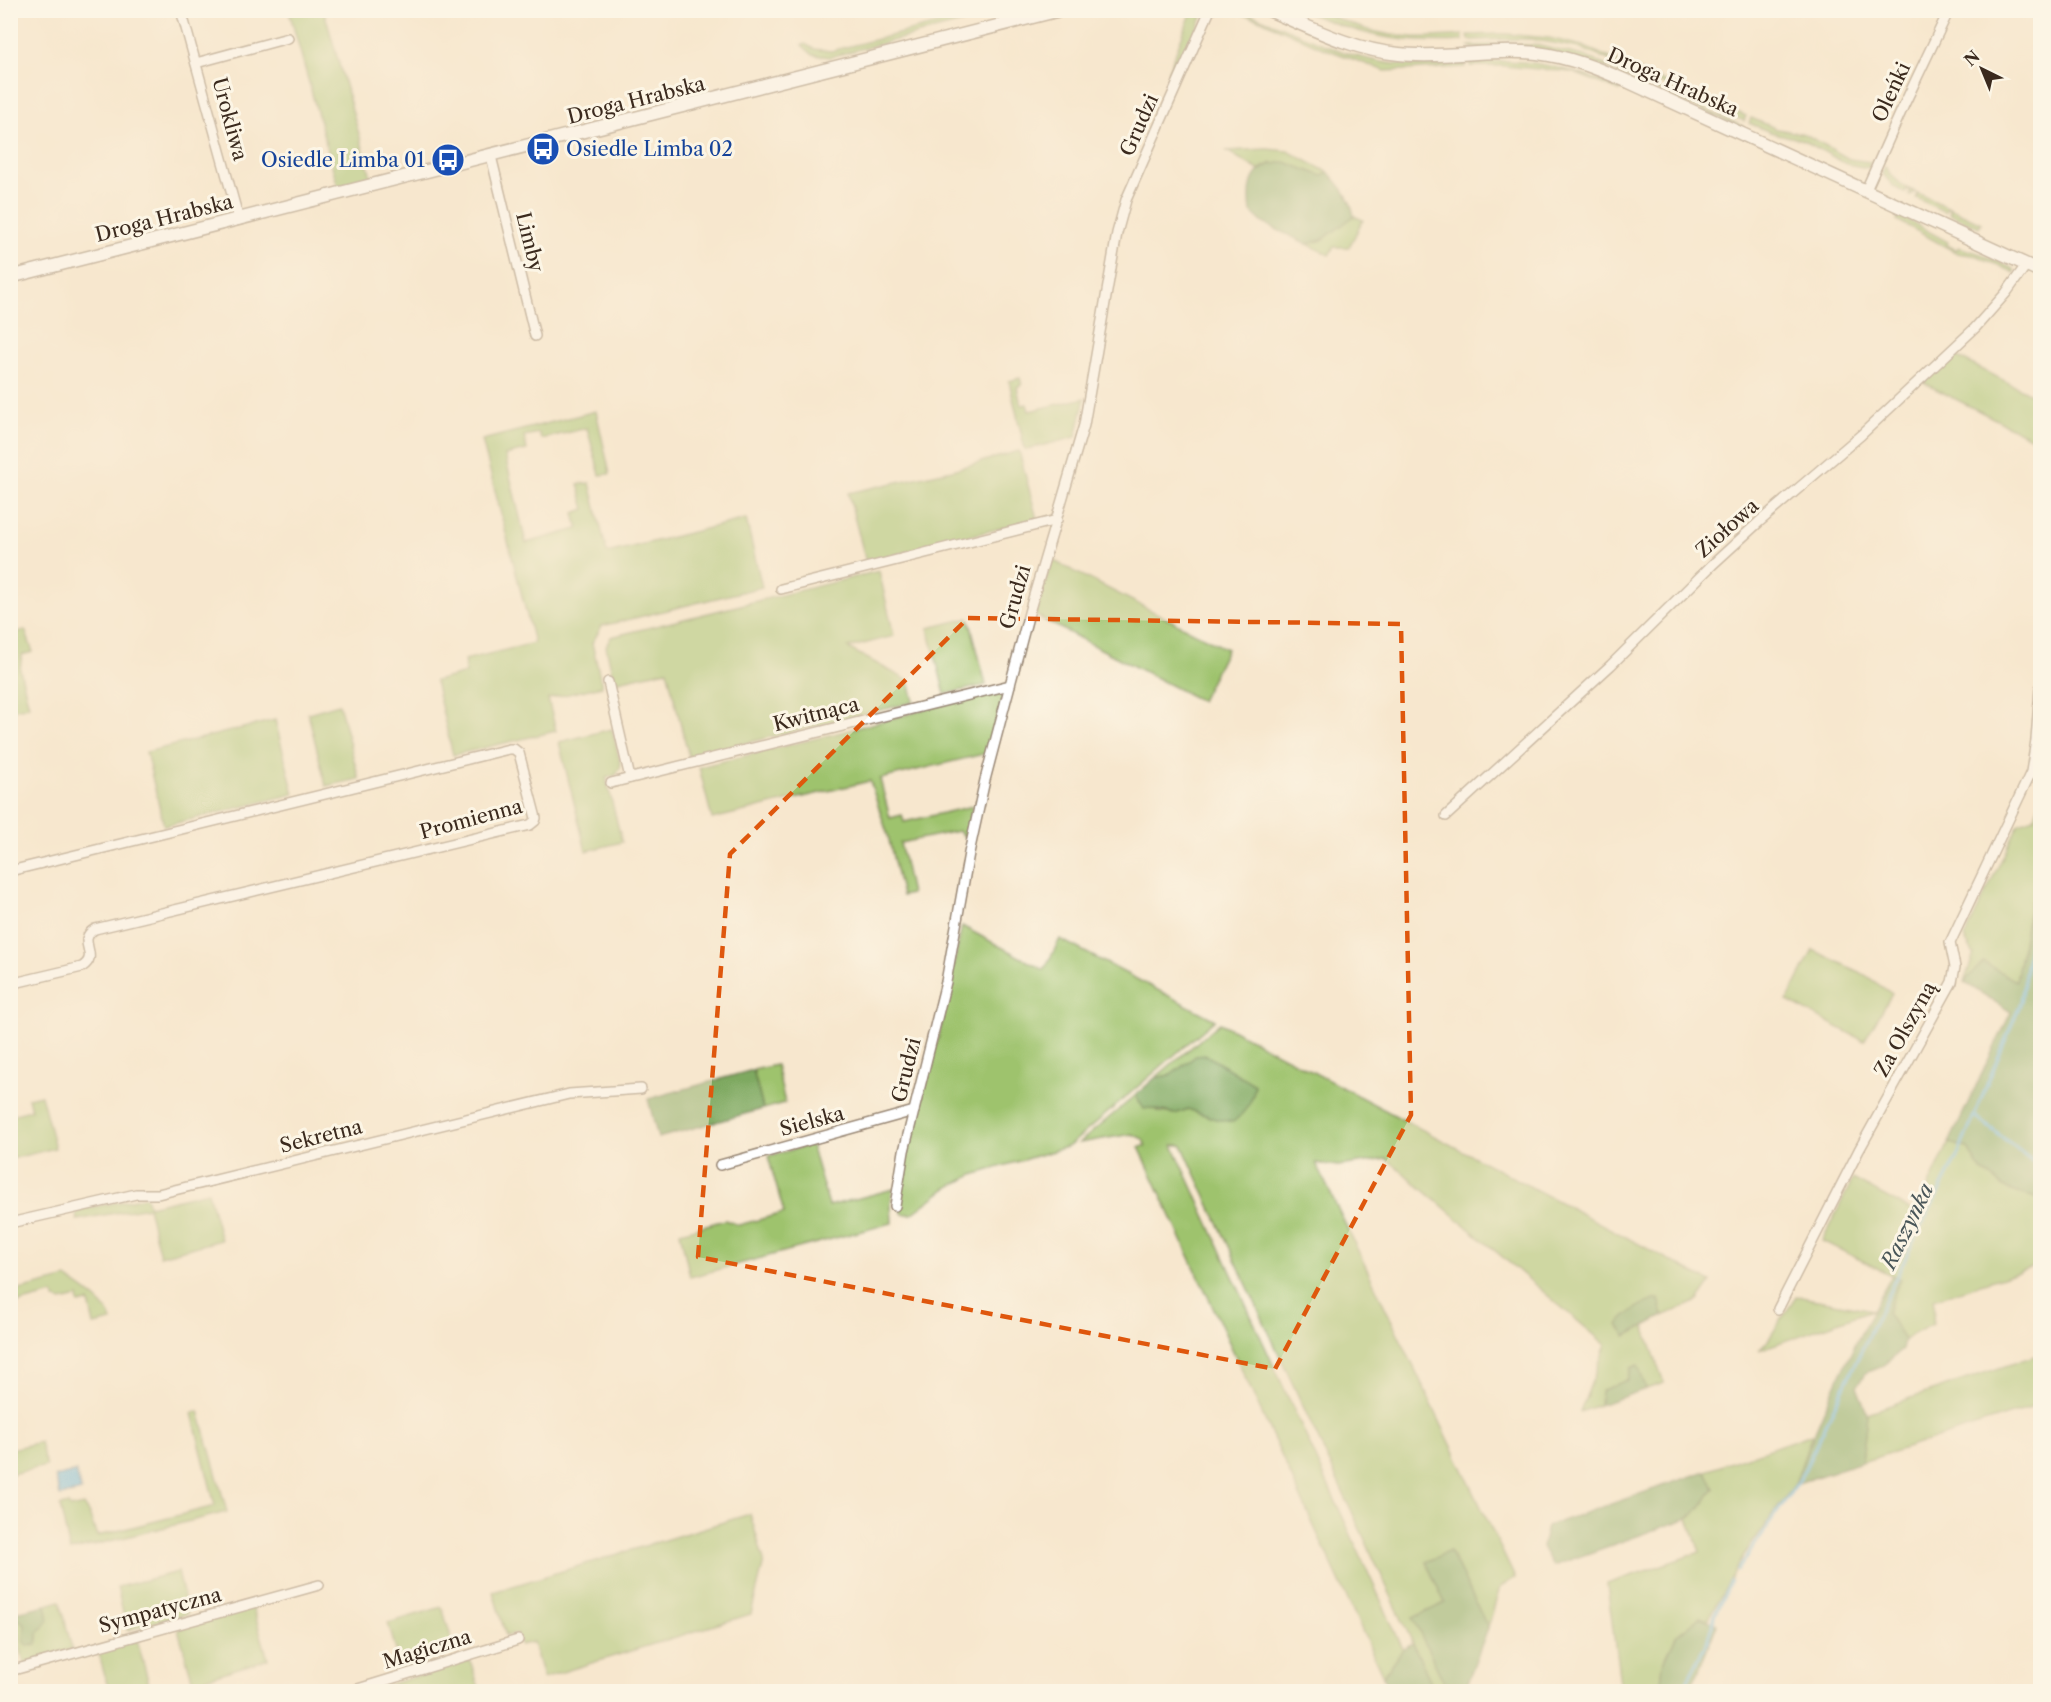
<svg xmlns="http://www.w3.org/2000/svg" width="2051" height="1702" viewBox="0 0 2051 1702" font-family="'Libre Caslon Text',serif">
	<rect width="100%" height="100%" fill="#fcf5e5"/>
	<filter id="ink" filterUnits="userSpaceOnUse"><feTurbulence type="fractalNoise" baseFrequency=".0167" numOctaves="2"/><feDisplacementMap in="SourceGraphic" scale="12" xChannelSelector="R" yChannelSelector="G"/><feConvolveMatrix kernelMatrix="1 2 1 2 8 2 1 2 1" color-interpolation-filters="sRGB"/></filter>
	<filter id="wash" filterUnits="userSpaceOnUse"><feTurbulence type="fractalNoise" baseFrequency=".008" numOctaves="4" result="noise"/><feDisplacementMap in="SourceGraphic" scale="24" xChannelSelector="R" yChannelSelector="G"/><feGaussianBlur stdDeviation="1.35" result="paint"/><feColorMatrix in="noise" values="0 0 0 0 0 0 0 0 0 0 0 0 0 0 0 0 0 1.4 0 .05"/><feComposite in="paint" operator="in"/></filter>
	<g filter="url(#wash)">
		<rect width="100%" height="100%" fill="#f7e7ce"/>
		<!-- green -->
		<g fill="#9ec36d" stroke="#6c7646" stroke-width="1.5">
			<polygon points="289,11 324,11 372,180 338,187"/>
			<polygon points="1192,11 1205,11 1177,70 1168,72"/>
			<path d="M1232,11L1245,12C1290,28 1333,53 1381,62C1409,67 1437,65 1465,63V67L1385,71L1320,47L1261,20Z"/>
			<path d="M1303,11C1325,10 1344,23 1365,29C1398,39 1429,38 1463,35V41C1397,44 1363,36 1303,11Z"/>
			<polygon points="968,16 969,21 830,57 813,55 802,45 805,44 814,49 831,51"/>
			<polygon points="1506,34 1549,38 1582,46 1746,116 1744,121 1616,63 1579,48 1530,39 1469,40 1468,35"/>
			<polygon points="1505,44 1535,45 1584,56 1742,126 1739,127 1607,68 1472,48 1469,46"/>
			<path d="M1506,61C1547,62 1583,73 1621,89L1620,91L1572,72L1503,66H1470V63Z"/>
			<polygon points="1751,118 1777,129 1805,134 1849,159 1871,162 1868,168 1846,164 1803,140 1770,132 1749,123"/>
			<polygon points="1267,149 1288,151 1329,173 1322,176 1271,163 1258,170 1227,151"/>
			<polygon points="1885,166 1890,174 1903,186 1979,222 1981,223 1979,227 1949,214 1951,210 1947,208 1945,212 1916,198 1918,194 1914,192 1911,196 1909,195 1911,191 1907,189 1905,193 1894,187 1882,173"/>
			<polygon points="1899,215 1948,242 1947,245 1957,250 1958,247 1982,254 2014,269 2015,273 1978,256 1957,253 1897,220"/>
			<polygon points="1354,216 1363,220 1349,247 1334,247 1329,255 1307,244 1322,240"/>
			<polygon points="1952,354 2040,399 2040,442 1924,383"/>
			<polygon points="1020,378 1022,385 1017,387 1021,405 1027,404 1029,411 1085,398 1076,437 1025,450 1009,381"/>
			<polygon points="596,411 610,474 600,475 587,428 541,439 539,433 524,436 527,450 505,455 526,543 578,529 574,513 585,509 578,484 590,483 607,553 746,519 762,587 602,626 592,643 602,686 548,699 556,731 453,755 435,681 466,673 464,660 534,643 482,440"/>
			<polygon points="1019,451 1037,519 866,562 848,493 952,470"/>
			<polygon points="1052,560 1227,649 1201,701 1035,615"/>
			<polygon points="879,571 894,636 848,648 909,681 914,702 689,757 667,670 614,682 606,646 611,637"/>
			<polygon points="969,618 986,685 945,694 928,628"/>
			<polygon points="25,630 33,652 22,655 20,670 29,706 11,710 11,634"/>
			<polygon points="994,691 998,691 1003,697 988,753 880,779 890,818 902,815 904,822 973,806 965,837 958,831 900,843 911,894 902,896 888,836 870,781 712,819 699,767 834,734"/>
			<polygon points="339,704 359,779 326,786 308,713"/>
			<polygon points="275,720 294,794 164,826 146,752"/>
			<polygon points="612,729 621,766 616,775 606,778 622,842 586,851 559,742"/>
			<polygon points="2040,802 2040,902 2030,902 2016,982 1983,963 1964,982 1974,954 1964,938 2019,823 2034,818"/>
			<polygon points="962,926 1044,970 1060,939 1215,1020 1069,1146 973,1175 945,1189 912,1214 903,1214 898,1204 909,1142 939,1036"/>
			<polygon points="1813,950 1865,975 1892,994 1864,1041 1787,1001"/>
			<polygon points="1220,1023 1711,1282 1698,1301 1663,1316 1659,1300 1626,1336 1644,1326 1664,1383 1646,1389 1638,1365 1631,1368 1627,1380 1601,1391 1600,1405 1580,1412 1606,1345 1387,1159 1338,1166 1316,1163 1515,1578 1500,1587 1488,1628 1450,1551 1426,1562 1445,1603 1413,1618 1448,1691 1435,1691 1182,1145 1173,1145 1403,1649 1383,1676 1139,1147 1146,1146 1143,1139 1132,1134 1079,1143 1136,1095 1138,1102 1160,1112 1175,1114 1188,1109 1216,1119 1196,1056 1171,1075 1155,1078"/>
			<polygon points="776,1065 785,1103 763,1109 753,1070"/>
			<polygon points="41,1095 55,1148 11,1159 11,1115 31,1110 28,1098"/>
			<polygon points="1949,1143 1968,1148 1977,1166 2008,1190 2040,1199 2040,1265 1934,1299 1933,1324 1904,1339 1887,1313 1899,1279 1822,1241 1853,1179 1916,1213"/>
			<polygon points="811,1145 829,1206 893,1189 891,1203 892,1223 690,1277 680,1232 725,1220 739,1225 784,1213 768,1156"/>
			<polygon points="208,1192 221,1240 160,1256 148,1207 77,1220 76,1214 82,1209 146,1197 149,1206"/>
			<path d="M67,1278C81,1288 108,1304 112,1321L94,1325L89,1302L79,1304L78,1297L62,1301L55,1299L53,1294L11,1305V1292Z"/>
			<polygon points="1796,1296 1872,1310 1759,1350 1767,1342"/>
			<polygon points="2040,1354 2040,1405 1862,1462 1867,1413"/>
			<polygon points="199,1411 227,1512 70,1551 60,1506 68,1504 70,1508 83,1505 89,1514 97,1536 215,1506 192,1413"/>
			<polygon points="1812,1434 1795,1484 1744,1555 1708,1620 1700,1617 1676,1636 1663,1665 1660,1691 1621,1691 1607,1584 1700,1552 1688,1518 1695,1513 1714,1489 1706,1471"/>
			<polygon points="40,1442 46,1466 11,1474 11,1449"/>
			<polygon points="750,1514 764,1561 751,1614 543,1678 533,1642 520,1645 517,1633 506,1636 493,1592"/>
			<polygon points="178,1572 188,1614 127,1630 117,1587"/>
			<path d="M60,1601L72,1649L24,1663L14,1621L20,1620L25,1624L24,1642L33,1646L38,1641V1633C47,1623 50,1618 46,1605Z"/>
			<polygon points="442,1607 455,1651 401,1667 388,1623"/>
			<polygon points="253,1608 268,1659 193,1682 178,1629"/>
			<polygon points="137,1640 151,1691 109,1691 98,1651"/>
			<polygon points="470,1660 480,1691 368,1691"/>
		</g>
		<!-- forest -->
		<g fill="#7ea960" stroke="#5c6a3f" stroke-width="1.5">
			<path d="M1285,162L1322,176L1329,173C1341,186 1351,198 1354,216L1322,240L1307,244L1263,223L1251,212C1247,182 1252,165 1285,162Z"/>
			<polygon points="2031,901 2040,902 2040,1199 2008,1190 1977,1166 1968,1148 1949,1143 2011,1012 1964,982 1983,962 2016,981"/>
			<path d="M1206,1055L1255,1085C1253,1101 1246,1112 1233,1122L1216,1119L1188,1109L1175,1114L1150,1108L1144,1109L1136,1095L1155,1078L1171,1075L1196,1056Z"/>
			<polygon points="753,1070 763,1109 658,1138 648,1099"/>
			<path d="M1892,1275L1900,1279L1887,1313L1904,1339L1902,1350L1882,1366L1865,1373L1857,1387L1867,1413L1862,1462L1795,1484C1820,1411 1855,1342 1892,1275Z"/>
			<path d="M1659,1299L1663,1316L1626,1336L1618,1325C1624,1314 1646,1301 1659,1299Z"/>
			<polygon points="1638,1365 1646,1389 1600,1405 1601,1391 1627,1380 1631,1368"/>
			<polygon points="1706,1471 1714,1489 1695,1513 1688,1518 1553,1566 1542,1547 1547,1526"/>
			<polygon points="1450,1551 1488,1628 1464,1691 1448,1691 1413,1618 1445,1603 1426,1562"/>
			<polygon points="46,1605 49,1620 38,1633 37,1645 28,1645 24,1642 25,1624 20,1620 14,1621 12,1613"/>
			<polygon points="1700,1617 1717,1624 1698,1673 1688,1691 1660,1691 1663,1665 1676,1636"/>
			<polygon points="1413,1644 1435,1691 1391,1691 1383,1676 1403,1649"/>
		</g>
		<!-- water -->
		<polygon fill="#66b8e1" stroke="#507180" stroke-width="1.5" points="76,1472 81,1491 60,1496 55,1477"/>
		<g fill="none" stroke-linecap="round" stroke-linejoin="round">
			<!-- stream -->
			<g stroke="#66b8e1" stroke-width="3">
				<polyline points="1975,1116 2040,1167"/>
				<polyline points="1738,1570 1800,1479 1914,1240 1957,1157 2021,1002 2040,872"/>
				<polyline points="1682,1692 1707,1642 1715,1615 1731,1581"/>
			</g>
		</g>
	</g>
	<g filter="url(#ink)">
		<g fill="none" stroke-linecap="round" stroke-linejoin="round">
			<defs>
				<g id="minor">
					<polyline points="181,10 239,220"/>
					<polyline points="196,63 288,38"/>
					<polyline points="491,156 535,336"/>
					<polyline points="1866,190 1904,105 1949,10"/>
					<polyline points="781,589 1057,520"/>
					<polyline points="608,682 630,778"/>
					<polyline points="611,783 1010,685"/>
					<polyline points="1446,816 1611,665 1712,565 1759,522 1861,435 1975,328 2006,293 2027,264"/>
					<path d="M10,871L509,749H514L519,753L536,818L535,821L530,825L95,929C75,941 101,955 82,967L10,984"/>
					<polyline points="720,1165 914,1111"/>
					<polyline points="895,1206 904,1151 946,982 969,853 985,780 1030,609 1084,425 1117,233 1126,200 1210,10"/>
					<polyline points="10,1223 136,1194 158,1194 569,1094 641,1089"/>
					<polyline points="1778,1309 1859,1150 1952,982 1955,967 1950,943 2031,772 2036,740 2040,688"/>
					<polyline points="10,1671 319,1585"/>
					<polyline points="348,1692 518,1640"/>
				</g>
				<g id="tertiary">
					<path d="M1269,10C1311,28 1353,50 1399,54C1445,59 1491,48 1537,53C1570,57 1599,69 1629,82L2040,271"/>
					<polyline points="10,277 1060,10"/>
				</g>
			</defs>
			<!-- minor casing -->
			<use href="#minor" stroke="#998876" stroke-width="12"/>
			<!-- tertiary casing -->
			<use href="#tertiary" stroke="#998876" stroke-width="15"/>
			<!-- minor -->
			<use href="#minor" stroke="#fff" stroke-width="9"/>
			<!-- tertiary -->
			<use href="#tertiary" stroke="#fff" stroke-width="12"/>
		</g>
	</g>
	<!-- marked area -->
	<path d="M0 0H2051V1702H0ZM968,618L1401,624L1411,1115L1275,1369L698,1257L730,854Z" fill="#f7e7ce" fill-opacity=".55" fill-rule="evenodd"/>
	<path fill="none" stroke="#df570d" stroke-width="4.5" stroke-dasharray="12 8" stroke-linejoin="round" d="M968,618L1401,624L1411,1115L1275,1369L698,1257L730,854Z"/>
	<!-- icons -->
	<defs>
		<symbol id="bus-disc" viewBox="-11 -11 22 22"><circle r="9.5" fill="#1a4fb4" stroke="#fcf5e5"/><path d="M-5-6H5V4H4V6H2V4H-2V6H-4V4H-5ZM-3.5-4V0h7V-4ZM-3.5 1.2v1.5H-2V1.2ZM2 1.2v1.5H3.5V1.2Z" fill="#fff"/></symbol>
	</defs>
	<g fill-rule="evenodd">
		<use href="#bus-disc" x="524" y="130" width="38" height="38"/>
		<use href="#bus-disc" x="429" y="141" width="38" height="38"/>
	</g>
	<g text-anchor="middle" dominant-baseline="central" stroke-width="6" stroke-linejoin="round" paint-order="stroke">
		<!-- street labels -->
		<g font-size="20" fill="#3b2a1e" stroke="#fcf5e5">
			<text transform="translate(1673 82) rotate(24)">Droga Hrabska</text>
			<text transform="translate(1891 92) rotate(-65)">Oleńki</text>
			<text transform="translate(636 100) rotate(-14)">Droga Hrabska</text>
			<text transform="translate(230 119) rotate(75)">Urokliwa</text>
			<text transform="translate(1139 125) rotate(-66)">Grudzi</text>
			<text transform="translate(164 218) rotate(-14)">Droga Hrabska</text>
			<text transform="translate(530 242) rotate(76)">Limby</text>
			<text transform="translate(1727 528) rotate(-42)">Ziołowa</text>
			<text transform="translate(1015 597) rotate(-74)">Grudzi</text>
			<text transform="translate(816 714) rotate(-14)">Kwitnąca</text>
			<text transform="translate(471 819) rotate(-15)">Promienna</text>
			<text transform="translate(1905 1029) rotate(-61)">Za Olszyną</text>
			<text transform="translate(906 1070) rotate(-76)">Grudzi</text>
			<text transform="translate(812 1121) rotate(-15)">Sielska</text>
			<text transform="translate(321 1136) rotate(-14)">Sekretna</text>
			<text transform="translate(160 1610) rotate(-15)">Sympatyczna</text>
			<text transform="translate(427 1649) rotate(-17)">Magiczna</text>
		</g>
		<!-- transit labels -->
		<g font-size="20" fill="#164399" stroke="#fcf5e5" text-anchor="start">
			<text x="566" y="149">Osiedle Limba 02</text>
			<text x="425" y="160" text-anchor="end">Osiedle Limba 01</text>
		</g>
		<!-- water labels -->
		<g font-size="21" font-style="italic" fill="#485558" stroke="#fcf5e5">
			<text transform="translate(1907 1226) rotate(-64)">Raszynka</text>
		</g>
	</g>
	<!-- margin -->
	<rect width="2051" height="1702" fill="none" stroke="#fcf5e5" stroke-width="36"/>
	<!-- north arrow -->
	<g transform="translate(1982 69) rotate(317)" stroke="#fcf5e5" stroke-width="4.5" paint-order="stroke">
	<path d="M0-4.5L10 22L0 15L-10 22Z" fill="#3b2a1e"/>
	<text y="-9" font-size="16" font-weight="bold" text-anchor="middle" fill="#3b2a1e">N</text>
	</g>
</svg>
